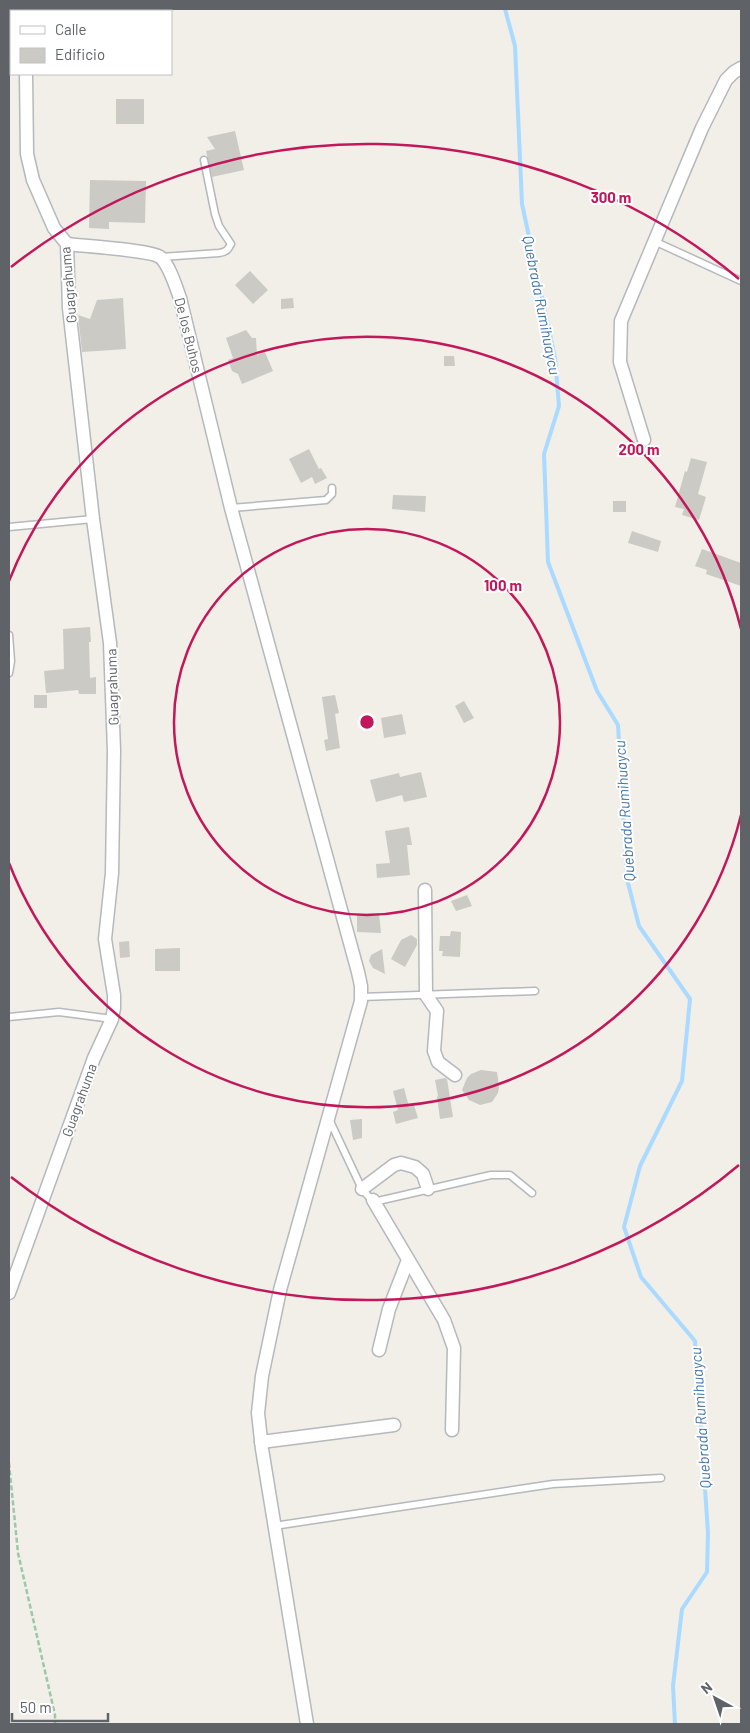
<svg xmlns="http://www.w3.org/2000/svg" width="750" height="1733" viewBox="0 0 750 1733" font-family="Barlow,sans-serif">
	<rect width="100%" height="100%" fill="#f1efe8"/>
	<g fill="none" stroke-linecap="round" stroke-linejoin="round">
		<!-- stream -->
		<polyline stroke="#aadaff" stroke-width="4" points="505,9 515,46 522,204 555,358 559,406 544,454 548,562 597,691 618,725 627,879 639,926 690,999 682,1081 640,1166 624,1227 641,1277 695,1341 708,1533 707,1572 682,1609 673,1686 675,1724"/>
	</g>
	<!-- building -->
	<g fill="#cccac5">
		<rect x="116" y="99" width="28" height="25"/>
		<polygon points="235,131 244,170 212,177 206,151 215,149 207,137"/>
		<polygon points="90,180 146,181 145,223 109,222 109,229 89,228"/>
		<polygon points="250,271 268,290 253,304 235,285"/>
		<polygon points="123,298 126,349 82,352 78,315 90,319 97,300"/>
		<polygon points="293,298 294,308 281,309 281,299"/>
		<polygon points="246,330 252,338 256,338 257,355 265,352 273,371 242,384 238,374 232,371 228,360 233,358 226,338"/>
		<polygon points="444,356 454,356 455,366 444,366"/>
		<polygon points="309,449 319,469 321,468 327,478 315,484 312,477 301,483 289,459"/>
		<polygon points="691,458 707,462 698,494 706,497 699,520 682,515 684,509 675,507 685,471 687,472"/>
		<polygon points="393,495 426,496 425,512 392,509"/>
		<rect x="613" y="501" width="13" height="11"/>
		<polygon points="632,531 661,541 658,552 628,543"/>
		<polygon points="702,549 741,563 741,586 706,574 707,570 695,566"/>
		<polygon points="90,627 91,642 89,642 90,678 96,677 96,694 79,694 78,690 46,693 44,671 64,669 63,629"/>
		<rect x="34" y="695" width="13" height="13"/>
		<polygon points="335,695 339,713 335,714 340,748 326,751 324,740 328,739 322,697"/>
		<polygon points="464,701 474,718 464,723 455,706"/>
		<polygon points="402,714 406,734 384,738 381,718"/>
		<polygon points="421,772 427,797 404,802 402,795 376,802 370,780 399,773 400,777"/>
		<polygon points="409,827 412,845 407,845 410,875 377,878 376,864 390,863 385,831"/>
		<polygon points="467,895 472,906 456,911 451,901"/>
		<polygon points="379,913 381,933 357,932 357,914"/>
		<polygon points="451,931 461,932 460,957 442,956 443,951 439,951 440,936 450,936"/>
		<polygon points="411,935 417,939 417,945 405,967 391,959 401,940"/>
		<polygon points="129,941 130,957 120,958 119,942"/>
		<polygon points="180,948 180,971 155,971 155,949"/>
		<polygon points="382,949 385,974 373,968 369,961 371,955"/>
		<polygon points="481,1070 497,1072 499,1087 498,1093 492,1102 480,1105 469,1100 462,1090 467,1078 471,1074"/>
		<polygon points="445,1078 447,1079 453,1117 440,1119 437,1097 438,1096 435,1080"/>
		<polygon points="404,1088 409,1107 414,1105 418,1118 396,1124 393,1112 398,1110 393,1091"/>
		<polygon points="362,1119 362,1138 353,1140 350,1120"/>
	</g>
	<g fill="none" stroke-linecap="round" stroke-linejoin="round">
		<defs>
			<g id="lane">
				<polyline points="654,241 741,281"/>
				<path d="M161,257L219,253C226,252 228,250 231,244L219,226L215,214L204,160"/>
				<polyline points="231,508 326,500 332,494 332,488"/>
				<polyline points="9,527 93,519"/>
				<polyline points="9,635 11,661 9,673"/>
				<polyline points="361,997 535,991"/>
				<polyline points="9,1017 59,1012 112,1019"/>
				<polyline points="329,1119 362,1189 369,1197 378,1201 491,1175 510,1175 532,1193"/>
				<polyline points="274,1526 553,1484 661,1478"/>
			</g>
			<g id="street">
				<polyline points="25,9 25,11"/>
				<path d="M67,244C83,246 150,250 160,257C169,264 176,287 180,298L231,508L358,972L361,986V1001L280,1290L262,1376L258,1413L262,1449L307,1724"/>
				<polyline points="644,440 620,362 621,321 702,128 726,80 734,72 741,68"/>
				<polyline points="425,890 426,995 437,1011 434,1051 438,1062 455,1075"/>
				<polyline points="362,1189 394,1165 401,1163 415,1167 423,1174 428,1189"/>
				<polyline points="373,1200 444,1320 454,1348 452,1430"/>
				<polyline points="9,1293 94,1058 112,1019 114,1008 114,995 105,939 112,873 114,751 110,643 93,519 69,308 67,244 54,228 33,180 27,154 26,74"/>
				<polyline points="379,1350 389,1309 408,1260"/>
				<polyline points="261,1442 394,1425"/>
			</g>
		</defs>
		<!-- lane casing -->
		<use href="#lane" stroke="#b5b8bc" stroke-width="9"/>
		<!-- street casing -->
		<use href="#street" stroke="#b5b8bc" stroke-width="15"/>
		<!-- path -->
		<polyline stroke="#9cc7a9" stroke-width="2.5" stroke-dasharray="5 2.5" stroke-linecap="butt" points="9,1463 18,1553 55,1715 55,1724"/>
		<!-- lane -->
		<use href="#lane" stroke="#fff" stroke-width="6"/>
		<!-- street -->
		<use href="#street" stroke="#fff" stroke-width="12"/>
	</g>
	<!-- distance rings -->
	<g fill="none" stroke="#c2185b" stroke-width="2.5">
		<circle cx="367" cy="722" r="193"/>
		<path d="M741 815A385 385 0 0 1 9 863M9 581A385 385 0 0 1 741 629"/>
		<path d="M739 1165A578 578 0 0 1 11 1177M11 267A578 578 0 0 1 739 279"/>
	</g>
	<g text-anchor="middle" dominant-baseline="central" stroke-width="4" stroke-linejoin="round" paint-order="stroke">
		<!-- street labels -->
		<g font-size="14" fill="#5f6368" stroke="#fff">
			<text transform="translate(68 285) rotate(-95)">Guagrahuma</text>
			<text transform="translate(189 335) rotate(76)">De los Buhos</text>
			<text transform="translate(112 687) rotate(-92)">Guagrahuma</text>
			<text transform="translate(79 1100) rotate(-70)">Guagrahuma</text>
		</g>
		<!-- water labels -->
		<g font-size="15" font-style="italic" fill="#4174aa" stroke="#fff">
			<text transform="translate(542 305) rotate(79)">Quebrada Rumihuaycu</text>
			<text transform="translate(624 811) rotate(-94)">Quebrada Rumihuaycu</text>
			<text transform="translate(700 1418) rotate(-94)">Quebrada Rumihuaycu</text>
		</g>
	</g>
	<circle cx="367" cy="722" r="8" fill="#c2185b" stroke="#fff" stroke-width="2.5"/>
	<g font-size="15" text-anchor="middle" font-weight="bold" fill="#c2185b" stroke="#fff" stroke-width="4" stroke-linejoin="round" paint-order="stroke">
		<text x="611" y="203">300 m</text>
		<text x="639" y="455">200 m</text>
		<text x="503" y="591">100 m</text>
	</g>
	<!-- border -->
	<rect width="750" height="1733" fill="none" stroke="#5f6368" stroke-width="20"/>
	<!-- legend -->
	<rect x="10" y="10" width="162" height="65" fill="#ffffff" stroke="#bfc1c3"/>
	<rect x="20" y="26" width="25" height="8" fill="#ffffff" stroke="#bfc1c3"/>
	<text x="55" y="35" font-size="15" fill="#5f6368">Calle</text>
	<rect x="20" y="48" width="25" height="15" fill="#cccac5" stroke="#bfc1c3"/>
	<text x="55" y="60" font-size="15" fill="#5f6368">Edificio</text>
	<!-- north arrow -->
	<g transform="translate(715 1698) rotate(320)" stroke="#ffffff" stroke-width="4" paint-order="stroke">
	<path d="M0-4L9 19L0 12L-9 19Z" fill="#5f6368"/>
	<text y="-8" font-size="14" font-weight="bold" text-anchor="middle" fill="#5f6368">N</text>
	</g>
	<!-- scale -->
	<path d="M12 1713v8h96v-8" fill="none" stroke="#5f6368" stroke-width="2.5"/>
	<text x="20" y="1713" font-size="15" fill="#5f6368" stroke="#ffffff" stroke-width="4" paint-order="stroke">50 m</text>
</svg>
